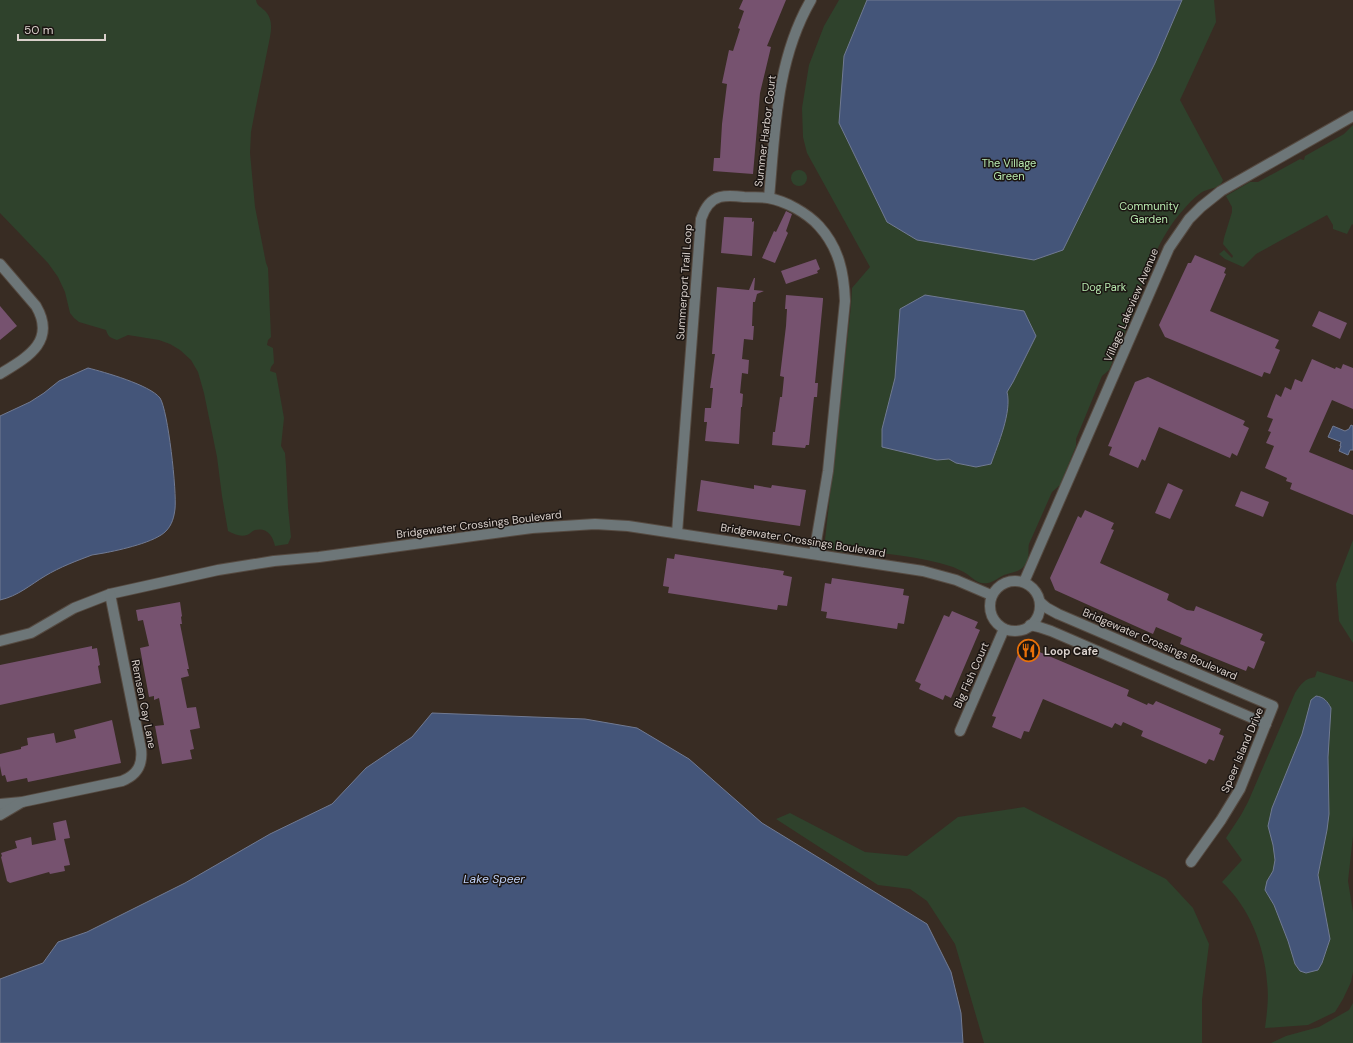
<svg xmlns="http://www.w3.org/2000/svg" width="1353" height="1043" viewBox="0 0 1353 1043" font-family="'DM Sans',sans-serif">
	<rect width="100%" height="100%" fill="#382c23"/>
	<!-- green -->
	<g fill="#2f422c">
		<path d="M0,0H256C257,6 260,6 264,10C272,17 272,27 270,37L255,111L251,132L250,153L255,207L266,263L268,268L271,337L268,340L267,345L273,348L274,363L271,367L270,371L276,373L284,418L281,446L285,453L286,466L288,507L291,537L288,544L275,546C273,536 267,527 255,530C252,531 250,534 247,535C240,537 234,534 228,531L222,496L217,457L204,393L198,372L191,360L180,350L170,344L159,340L128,335L117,340C111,338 108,337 106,330L79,322L74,318L70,313L65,292L58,277L48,263L0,213Z"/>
		<path d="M839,0H1214L1216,22L1180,100L1223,180C1220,189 1209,188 1202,192C1196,196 1189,203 1184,209C1159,236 1148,271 1134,304V312L1109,370L1102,376L1076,439V446L1060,485L1052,492L1029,544C1028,548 1029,554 1028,559C1023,572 1016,571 1004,575C999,577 994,582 988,583C978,585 973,578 967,574C963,571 957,569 953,567C920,556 884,554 850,549L844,552L824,549L851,306L852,288L870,267L807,153L803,137L802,108L809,65L824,26Z"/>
		<polygon points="1353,125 1353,225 1352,224 1347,234 1333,229 1333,225 1327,215 1256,254 1243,267 1225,259 1219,254 1224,250 1232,258 1233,256 1223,244 1224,238 1232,212 1232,207 1226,196 1250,182 1258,182 1300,159 1304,160 1305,156 1344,134"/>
		<circle cx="799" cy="178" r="8"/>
		<polygon points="1353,540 1353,643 1339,621 1336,584"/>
		<path d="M1317,671L1353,682V836L1348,881L1353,912V972L1351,982L1343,999L1335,1012L1308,1025L1265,1028C1267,1013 1269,997 1267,982C1264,945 1249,907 1222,882L1242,860L1226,838L1241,815L1248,802L1295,693C1301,684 1304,679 1315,677Z"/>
		<polygon points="1024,807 1166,879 1193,908 1209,944 1202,1000 1202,1043 984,1043 955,944 927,901 910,889 878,885 776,819 790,813 865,852 907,856 958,817"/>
		<polygon points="1353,1003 1353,1043 1271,1043 1286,1036 1319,1027 1349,1010"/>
	</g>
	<!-- water -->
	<g fill="#445579" stroke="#717a92">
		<polygon points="867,0 1182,0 1155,63 1063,250 1034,260 917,240 887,222 839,123 844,56"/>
		<path d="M925,295L1024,311L1036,336L1013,382L1007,392C1012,412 998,444 991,464L976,467L956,463L949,459L937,460L882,447V429L895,378L900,309Z"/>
		<path d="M88,368C104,372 150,385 160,398C168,410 177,492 175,509C174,517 172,525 166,531C156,542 120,550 104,553C100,554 96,554 92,555C76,561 60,567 45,576C30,585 18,596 0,600V416L30,402L44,393L59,381Z"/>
		<polygon points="1351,425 1353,426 1353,450 1350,450 1348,455 1339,451 1341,446 1340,446 1341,442 1328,437 1333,426 1345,431 1349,429"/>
		<path d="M1316,696C1324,697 1327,701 1331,708L1328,757L1329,814L1327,830L1318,875L1330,939L1322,963L1318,970L1306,973L1300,971L1295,964L1288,941L1274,905L1265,890L1267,881L1273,871L1275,860L1273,845L1268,826L1272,808L1302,734L1311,700Z"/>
		<polygon points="432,713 585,719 637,728 689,759 762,823 927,924 951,972 961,1013 963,1043 0,1043 0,979 43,963 58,942 87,932 185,883 270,834 332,804 366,768 412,737"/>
	</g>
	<!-- building -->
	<g fill="#76526f">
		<polygon points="743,0 786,0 767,46 771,47 760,93 753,174 713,171 714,158 720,158 722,124 727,84 722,83 729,50 733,51 740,29 738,28 744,11 739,9"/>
		<polygon points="786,211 792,214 786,231 788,233 775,263 762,258 774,231 776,232"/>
		<polygon points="724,217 752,218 752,222 754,221 752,256 721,253"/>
		<polygon points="1195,255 1226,268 1224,273 1226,274 1210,311 1279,340 1275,348 1280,350 1270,374 1264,372 1262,377 1165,337 1159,325 1188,263 1191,263"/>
		<polygon points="816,259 820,269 817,271 818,273 786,284 781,271"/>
		<polygon points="754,278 755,278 754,290 764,291 757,294 755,302 753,302 752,326 754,326 753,340 744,339 742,359 749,360 748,374 742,373 740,393 743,394 742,407 741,407 739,444 705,441 707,422 704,422 705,408 711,408 713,388 710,388 715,354 712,354 717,287 749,290"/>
		<polygon points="786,295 823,298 823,300 815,383 818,383 817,397 814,397 809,445 806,445 805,448 772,445 773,432 775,432 780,397 782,397 784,377 780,376 786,326 787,309 785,309"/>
		<polygon points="0,306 17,326 0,340"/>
		<polygon points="1319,311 1347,323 1340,339 1312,326"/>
		<polygon points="1312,359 1335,369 1336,367 1341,369 1343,364 1353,368 1353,409 1332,400 1309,452 1353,470 1353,515 1290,489 1292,483 1286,481 1287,478 1265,468 1274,446 1266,443 1271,432 1268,431 1273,419 1267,417 1276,394 1281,397 1285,387 1291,390 1295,379 1302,382"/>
		<polygon points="1148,377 1245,421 1243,425 1249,428 1237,456 1232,453 1230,458 1159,427 1145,461 1142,459 1138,468 1109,455 1112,447 1108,446 1135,382"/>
		<polygon points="701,480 754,489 754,485 771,488 772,485 806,490 800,526 697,511"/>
		<polygon points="1168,483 1183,490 1170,519 1155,513"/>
		<polygon points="1241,491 1269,502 1263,517 1235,506"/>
		<polygon points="1085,510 1114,523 1111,529 1114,530 1100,563 1169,594 1167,600 1187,610 1194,611 1196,606 1263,634 1260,640 1265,642 1254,669 1248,666 1246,671 1180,644 1182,638 1156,627 1153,634 1055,590 1050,578 1078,516 1081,518"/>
		<polygon points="675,554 784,571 783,575 792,577 787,606 778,605 777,610 668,593 669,587 663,586 667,558 674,559"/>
		<polygon points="832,578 904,589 903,595 909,596 904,624 898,623 897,629 826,618 827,612 821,611 825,583 831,584"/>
		<polygon points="180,602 182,616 181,617 182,624 180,624 189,669 187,669 189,676 181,678 187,708 196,707 200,728 190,730 194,749 190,750 192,759 162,764 155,726 164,725 159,698 154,700 154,696 149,697 140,648 149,646 143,620 138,621 136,610"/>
		<polygon points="952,611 978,622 975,628 980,630 951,698 945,695 943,700 919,689 921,684 915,681 944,615 949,617"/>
		<polygon points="92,646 92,649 97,648 100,665 98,666 101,683 0,705 0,665"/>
		<polygon points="1030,648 1129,690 1127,696 1147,705 1148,703 1153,705 1156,701 1221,729 1219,734 1224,736 1214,761 1209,759 1206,764 1141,736 1143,731 1123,722 1121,726 1115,723 1112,728 1043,699 1029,732 1024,731 1021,739 992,727 996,717 992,716 1019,652"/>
		<polygon points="112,720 121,763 28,782 27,778 7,782 5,775 2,776 0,766 0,754 21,749 21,747 28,745 27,738 54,733 56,743 76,738 74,730"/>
		<polygon points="66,820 70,838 64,839 70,865 64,866 65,871 50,874 49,872 10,883 7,881 1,857 2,856 1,853 17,848 15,841 31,837 32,845 56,840 53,823"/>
	</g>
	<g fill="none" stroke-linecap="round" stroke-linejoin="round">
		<defs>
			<g id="minor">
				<path d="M769,198C775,131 776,60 811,0"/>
				<path d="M0,264L36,306C57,342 26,358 0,374"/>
				<path d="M677,533L701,219C704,210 709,200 720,197C728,195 736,196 744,197C752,197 760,197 768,198C786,201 807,213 819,226C839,248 844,273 845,301L828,471L814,554"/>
				<circle cx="1015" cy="606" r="25"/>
				<polyline points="1024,582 1169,248 1189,219 1201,207 1221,191 1353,116"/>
				<polyline points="1040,602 1047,608 1058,614 1273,706 1240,789 1221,820 1191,862"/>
				<polyline points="1030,625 1039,627 1051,631 1266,724"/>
				<polyline points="0,641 31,633 74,608 110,594 218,570 274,561 319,557 532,528 595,524 628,526 923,571 956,580 991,595"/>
				<polyline points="960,731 1004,629"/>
				<path d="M0,804L22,802L122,781C137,775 143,765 141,749L110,594"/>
				<polyline points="0,815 22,802"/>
			</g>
		</defs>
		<!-- minor casing -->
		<use href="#minor" stroke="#554a41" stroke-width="12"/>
		<!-- minor -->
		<use href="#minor" stroke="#6d7678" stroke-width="10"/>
	</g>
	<!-- icons -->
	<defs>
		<symbol id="restaurant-ring" viewBox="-11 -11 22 22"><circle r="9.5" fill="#1b1512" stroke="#e8710a" stroke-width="1.5"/><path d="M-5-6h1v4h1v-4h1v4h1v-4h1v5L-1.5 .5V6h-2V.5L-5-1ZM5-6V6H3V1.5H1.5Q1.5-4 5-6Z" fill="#e8710a"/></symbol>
	</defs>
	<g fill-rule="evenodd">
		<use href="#restaurant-ring" x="1016" y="638" width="25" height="25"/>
	</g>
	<g text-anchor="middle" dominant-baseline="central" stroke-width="3" stroke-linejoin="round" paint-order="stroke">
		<!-- street labels -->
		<g font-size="11" fill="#d9d0cb" stroke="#1b1512">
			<text transform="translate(765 131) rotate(-83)">Summer Harbor Court</text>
			<text transform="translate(684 282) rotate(-86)">Summerport Trail Loop</text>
			<text transform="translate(1131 305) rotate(-67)">Village Lakeview Avenue</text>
			<text transform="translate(479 524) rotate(-7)">Bridgewater Crossings Boulevard</text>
			<text transform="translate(803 540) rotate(9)">Bridgewater Crossings Boulevard</text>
			<text transform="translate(1160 644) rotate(23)">Bridgewater Crossings Boulevard</text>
			<text transform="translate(971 675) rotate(-66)">Big Fish Court</text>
			<text transform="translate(144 704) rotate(79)">Remsen Cay Lane</text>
			<text transform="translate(1242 750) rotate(-67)">Speer Island Drive</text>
		</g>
		<!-- park labels -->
		<g font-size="11" fill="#b7e9af" stroke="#1b1512">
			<text x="1009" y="163">The Village<tspan x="1009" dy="13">Green</tspan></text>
			<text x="1149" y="206">Community<tspan x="1149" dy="13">Garden</tspan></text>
			<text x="1104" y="287">Dog Park</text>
		</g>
		<!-- poi labels -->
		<g font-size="11" font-weight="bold" fill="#d9d0cb" stroke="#1b1512" text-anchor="start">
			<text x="1044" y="651">Loop Cafe</text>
		</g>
		<!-- water labels -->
		<g font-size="12" font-style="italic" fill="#bed0f6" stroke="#1b1512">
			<text x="494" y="879">Lake Speer</text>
		</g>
	</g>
	<!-- scale -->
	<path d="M18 34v6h87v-6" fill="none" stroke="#d9d0cb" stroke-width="2"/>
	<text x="24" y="34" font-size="12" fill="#d9d0cb" stroke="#1b1512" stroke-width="3" paint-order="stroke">50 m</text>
</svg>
